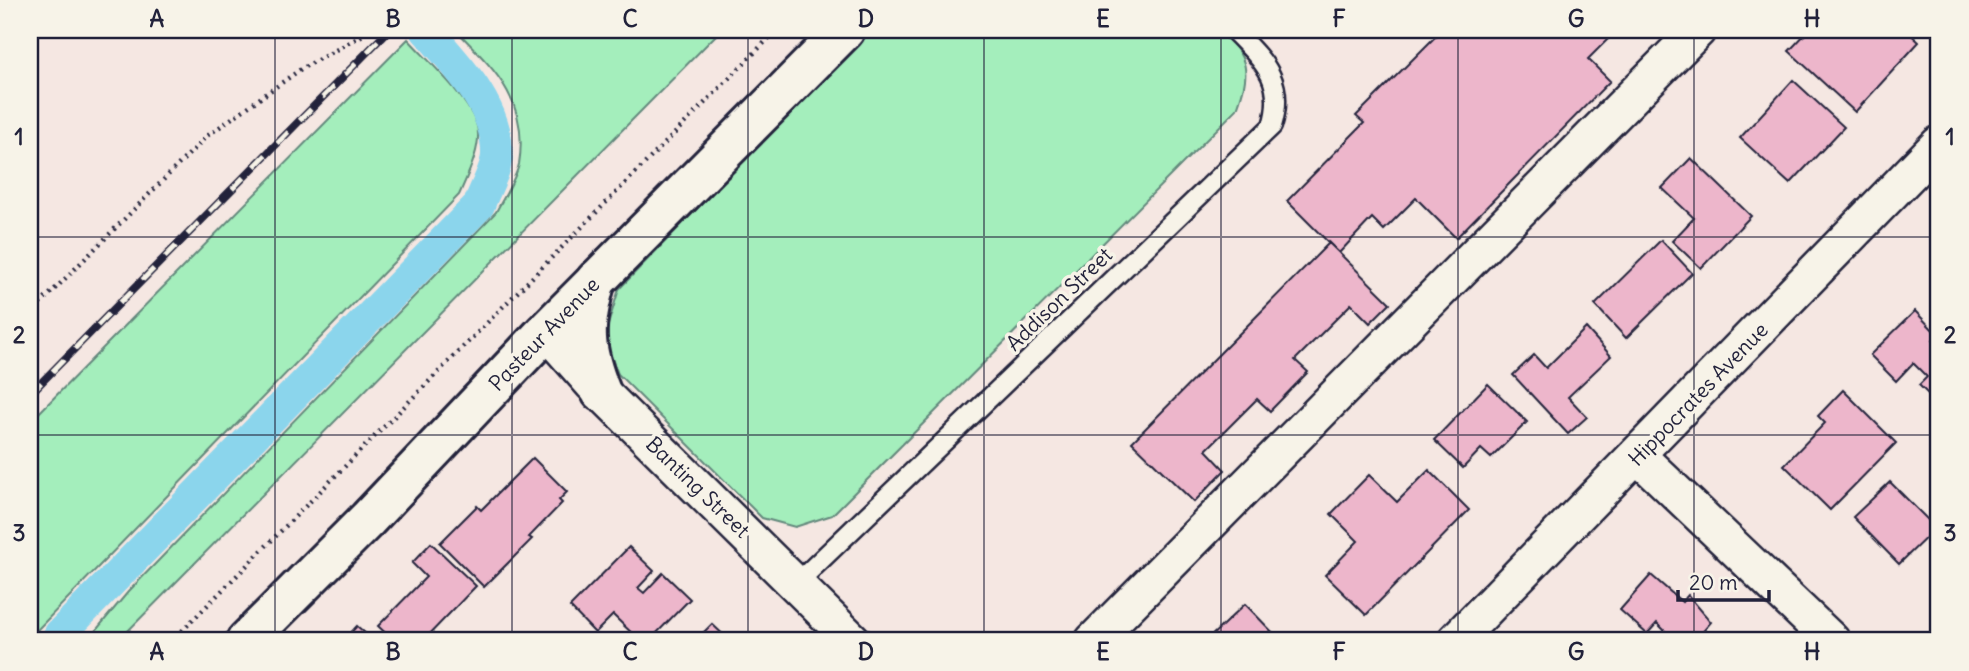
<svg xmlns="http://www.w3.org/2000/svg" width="1969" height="671" viewBox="0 0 1969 671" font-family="Delius,sans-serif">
	<rect width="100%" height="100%" fill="#f5e7e2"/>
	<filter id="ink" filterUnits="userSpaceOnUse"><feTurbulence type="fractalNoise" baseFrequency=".0143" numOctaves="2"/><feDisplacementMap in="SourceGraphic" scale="14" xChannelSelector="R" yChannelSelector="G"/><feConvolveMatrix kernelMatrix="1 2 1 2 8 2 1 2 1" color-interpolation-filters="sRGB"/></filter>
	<g filter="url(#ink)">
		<!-- green -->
		<g fill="#a4eebc" stroke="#63887c" stroke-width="2">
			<path d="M456,30H721L118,641H87L128,592L496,212C503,198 516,179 519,164C529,102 496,71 456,30Z"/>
			<path d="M871,30H1220C1249,59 1251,70 1237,109L832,515L795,527L762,518L618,374L604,338L619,289Z"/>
			<path d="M408,39C429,62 465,94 476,123C484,143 467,177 459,195L38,629L34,641H30V422Z"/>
		</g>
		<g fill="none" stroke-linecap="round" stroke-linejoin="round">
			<!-- canal -->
			<path stroke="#8bd5ec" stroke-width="32" d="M56,641L60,634L479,205C484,190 497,169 497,154C498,106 456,64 426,30"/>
		</g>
		<!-- building -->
		<g fill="#edb6cb" stroke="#22223b" stroke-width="2">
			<polygon points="1442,30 1617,30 1588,59 1610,81 1456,238 1416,198 1384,230 1372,218 1339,253 1287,201 1364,123 1356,116"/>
			<polygon points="1809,30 1906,30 1919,42 1855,112 1789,51"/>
			<polygon points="1793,80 1844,127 1790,184 1740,138"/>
			<polygon points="1691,158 1751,216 1701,268 1672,241 1694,218 1662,188"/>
			<polygon points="1661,240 1692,273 1626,338 1595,305"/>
			<polygon points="1329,243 1390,303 1370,323 1351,304 1295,360 1308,372 1270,411 1257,399 1206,450 1225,470 1194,502 1132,442"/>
			<polygon points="1915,311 1938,335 1933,340 1939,346 1938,404 1919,385 1927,377 1913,363 1896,381 1870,355"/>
			<polygon points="1586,328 1611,356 1568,397 1587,417 1568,434 1513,375 1534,355 1546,368"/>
			<polygon points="1488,384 1527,422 1491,458 1481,449 1463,468 1434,440"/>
			<polygon points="1843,390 1896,443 1830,510 1784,465 1825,423 1818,416"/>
			<polygon points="533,458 567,492 559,500 562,503 529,537 532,539 484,587 440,543 477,506 481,510"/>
			<polygon points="1429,470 1469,510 1366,615 1325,575 1358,541 1331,514 1369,475 1397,502"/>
			<polygon points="1890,482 1936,528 1899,564 1853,517"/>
			<polygon points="431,543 476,586 423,641 394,641 378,626 426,577 412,563"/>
			<polygon points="629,547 654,571 638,588 644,593 663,573 690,599 649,641 640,641 613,615 595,633 570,607"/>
			<polygon points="1651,575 1682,602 1688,595 1711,622 1695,641 1675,641 1657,623 1647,634 1620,610"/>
			<polygon points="1245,604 1281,641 1206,641"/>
			<polygon points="712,624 730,641 695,641"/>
			<polygon points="357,626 374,641 343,641"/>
		</g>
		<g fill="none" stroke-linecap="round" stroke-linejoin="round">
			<defs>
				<path id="lane" d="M797,583L1272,126C1286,80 1263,61 1233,30"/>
				<g id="street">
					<polyline points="546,331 592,383 853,641"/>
					<polyline points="1638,456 1832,641"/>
					<polyline points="1093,641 1698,30"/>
					<polyline points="1455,641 1939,144"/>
				</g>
				<g id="secondary">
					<path d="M596,280C583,327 583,346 601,392"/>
					<polyline points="246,641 368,519 546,331 845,30"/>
				</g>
			</defs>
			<!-- lane casing -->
			<use href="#lane" stroke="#22223b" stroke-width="23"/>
			<!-- street casing -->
			<use href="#street" stroke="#22223b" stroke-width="40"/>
			<!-- secondary casing -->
			<use href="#secondary" stroke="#22223b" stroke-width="44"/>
			<!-- path -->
			<g stroke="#22223b" stroke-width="4.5" stroke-dasharray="2 5" stroke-linecap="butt">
				<polyline points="30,314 207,136 301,69 372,30"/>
				<polyline points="172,641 777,30"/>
			</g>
			<!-- lane -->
			<use href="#lane" stroke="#f7f3e8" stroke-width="18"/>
			<!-- street -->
			<use href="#street" stroke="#f7f3e8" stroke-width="35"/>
			<!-- secondary -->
			<use href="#secondary" stroke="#f7f3e8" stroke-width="38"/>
			<defs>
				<polyline id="rail" points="30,394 389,30"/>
			</defs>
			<!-- rail casing -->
			<use href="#rail" stroke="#22223b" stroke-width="8"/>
			<!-- rail -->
			<use href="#rail" stroke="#f7f3e8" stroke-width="5" stroke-dasharray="16" stroke-linecap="butt"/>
		</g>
	</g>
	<!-- grid -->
	<path fill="none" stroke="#22223b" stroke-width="2" stroke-opacity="0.55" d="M275,30V641M512,30V641M748,30V641M984,30V641M1221,30V641M1458,30V641M1694,30V641M30,237H1939M30,435H1939"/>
	<g text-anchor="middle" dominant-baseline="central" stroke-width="7" stroke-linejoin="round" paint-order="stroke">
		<!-- street labels -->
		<g font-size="21" fill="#22223b" stroke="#f7f3e8">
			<text transform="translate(1059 299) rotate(-44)">Addison Street</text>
			<text transform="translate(544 334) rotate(-46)">Pasteur Avenue</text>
			<text transform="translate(1698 394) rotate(-46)">Hippocrates Avenue</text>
			<text transform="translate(698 487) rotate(44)">Banting Street</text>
		</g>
	</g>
	<!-- margin -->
	<rect width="1969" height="671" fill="none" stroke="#f7f3e8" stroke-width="77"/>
	<!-- scale -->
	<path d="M1678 590v10h91v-10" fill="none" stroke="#22223b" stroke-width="3.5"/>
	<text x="1689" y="590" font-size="21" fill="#22223b" stroke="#f7f3e8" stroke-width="5" paint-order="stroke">20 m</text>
	<rect x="38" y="38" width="1892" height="594" fill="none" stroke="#22223b" stroke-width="2.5"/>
	<g font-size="23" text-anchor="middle" font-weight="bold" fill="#22223b">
		<text x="157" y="27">A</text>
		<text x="393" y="27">B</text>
		<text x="630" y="27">C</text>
		<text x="866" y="27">D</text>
		<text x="1103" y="27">E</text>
		<text x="1339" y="27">F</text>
		<text x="1576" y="27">G</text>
		<text x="1812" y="27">H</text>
		<text x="19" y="145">1</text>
		<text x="1950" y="145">1</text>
		<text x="19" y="343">2</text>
		<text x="1950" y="343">2</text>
		<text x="19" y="541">3</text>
		<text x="1950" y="541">3</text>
		<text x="157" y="660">A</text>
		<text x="393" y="660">B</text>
		<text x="630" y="660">C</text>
		<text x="866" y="660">D</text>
		<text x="1103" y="660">E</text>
		<text x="1339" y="660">F</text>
		<text x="1576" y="660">G</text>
		<text x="1812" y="660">H</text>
	</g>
</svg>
